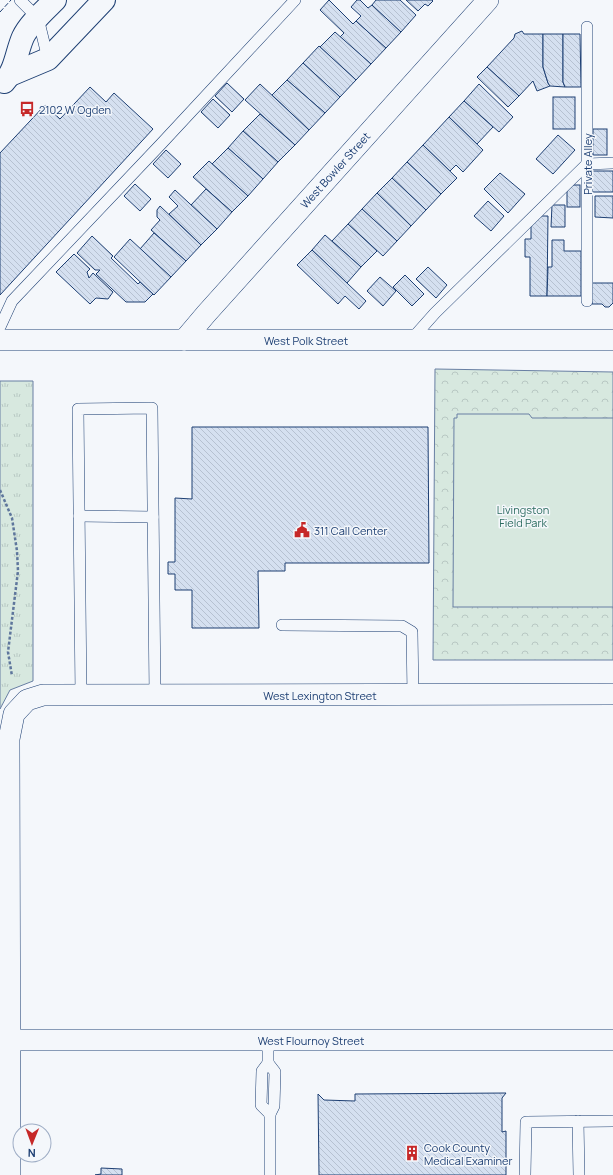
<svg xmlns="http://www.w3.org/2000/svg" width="613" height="1175" viewBox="0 0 613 1175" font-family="Manrope,sans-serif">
	<defs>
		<pattern id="grass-tufts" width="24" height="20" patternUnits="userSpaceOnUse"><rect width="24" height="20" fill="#d7e8df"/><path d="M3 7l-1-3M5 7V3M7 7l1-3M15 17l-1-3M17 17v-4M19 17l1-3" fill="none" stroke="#b8c8c3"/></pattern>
		<pattern id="forest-crowns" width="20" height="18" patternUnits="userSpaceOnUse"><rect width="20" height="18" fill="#d7e8df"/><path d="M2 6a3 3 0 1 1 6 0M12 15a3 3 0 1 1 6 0" fill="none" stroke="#b8c8c3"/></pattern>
		<pattern id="building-back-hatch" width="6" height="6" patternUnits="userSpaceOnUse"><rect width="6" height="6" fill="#d5e0f0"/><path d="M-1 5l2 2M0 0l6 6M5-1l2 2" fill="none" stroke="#b6c1d1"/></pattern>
	</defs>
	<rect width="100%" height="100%" fill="#f4f7fb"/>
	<!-- grass -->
	<polygon fill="url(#grass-tufts)" stroke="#687fa3" points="0,381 33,381 33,681 10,690 0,709"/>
	<!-- forest -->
	<polygon fill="url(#forest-crowns)" stroke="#687fa3" points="435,369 613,372 613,660 433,660"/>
	<!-- garden -->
	<polygon fill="#d7e8df" stroke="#687fa3" points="457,414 529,414 532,418 613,418 613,607 453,607 454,418 457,418"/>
	<!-- building -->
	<g fill="url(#building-back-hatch)" stroke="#1d3f73">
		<polygon points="329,0 353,24 356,21 386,48 371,64 340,37 344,33 320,10"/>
		<polygon points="357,0 360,0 368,8 372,5 401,32 386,48 356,21 361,16 351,7"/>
		<polygon points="376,0 400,0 416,15 401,32 372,5"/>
		<polygon points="406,0 432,0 433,1 428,6 425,4 418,11"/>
		<polygon points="522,31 524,34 543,34 543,67 548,83 550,86 537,91 533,81 519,96 487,67 514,38 515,34"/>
		<polygon points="335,32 371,64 356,80 320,47"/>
		<polygon points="543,34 563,34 563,82 565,87 550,86 548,83 543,67"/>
		<polygon points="563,34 580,34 581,87 565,87 563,82"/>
		<polygon points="319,46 356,80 340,97 303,63"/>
		<polygon points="303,63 340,97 325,113 287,80"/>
		<polygon points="487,67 519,96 508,107 477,77"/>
		<polygon points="287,80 325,113 309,130 272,95"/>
		<polygon points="227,83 244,99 232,112 215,96"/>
		<polygon points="260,84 309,130 295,145 245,100"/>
		<polygon points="479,84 513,117 499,132 464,101"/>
		<polygon points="90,87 106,102 114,93 153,129 0,295 0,153 45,105 60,119"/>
		<rect x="553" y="97" width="22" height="32"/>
		<polygon points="213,99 230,115 218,128 201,112"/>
		<polygon points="464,101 493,127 477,144 449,117"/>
		<polygon points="260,114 295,145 278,162 243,131"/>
		<polygon points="449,117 483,150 463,172 456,165 450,171 423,145"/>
		<rect x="593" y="129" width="14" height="26"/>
		<polygon points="243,131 278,162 263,179 228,148"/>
		<polygon points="558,135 575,150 553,174 536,159"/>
		<polygon points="423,145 457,178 441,194 407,162"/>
		<polygon points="228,148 263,179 248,196 212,164"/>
		<polygon points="166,150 181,164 168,178 153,164"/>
		<polygon points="209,161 248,196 232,212 193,177"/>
		<polygon points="407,162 441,194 426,210 392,178"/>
		<rect x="592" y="171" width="21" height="21"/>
		<polygon points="500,173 525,194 508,213 484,189"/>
		<polygon points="392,178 426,210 411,226 377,193"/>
		<polygon points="135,184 151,199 140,211 124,196"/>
		<rect x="567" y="185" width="13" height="22"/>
		<polygon points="206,189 232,212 217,229 191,205"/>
		<polygon points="175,190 217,229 201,245 169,214 178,206 169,197"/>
		<polygon points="377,193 411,226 397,241 362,209"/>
		<polygon points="595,196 613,196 613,218 595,217"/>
		<polygon points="488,201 504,216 491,231 474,216"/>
		<polygon points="552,205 565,205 565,227 551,227"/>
		<polygon points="160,206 201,245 186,261 151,230 160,220 157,217 157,210"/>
		<polygon points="362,209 397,241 383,256 348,224"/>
		<polygon points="536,216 548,216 547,296 530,296 530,257 525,257 525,239 531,239 531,223"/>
		<polygon points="348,224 377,251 361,267 332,241"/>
		<polygon points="154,233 186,261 171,277 140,249"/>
		<polygon points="325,235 361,267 347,283 312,250"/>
		<polygon points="92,236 113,256 111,258 138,284 140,282 153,294 145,302 126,302 96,274 100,270 95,270 77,253"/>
		<polygon points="130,239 171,277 154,295 114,257"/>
		<polygon points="552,240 564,240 564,251 581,251 581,296 547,296 548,267 552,267"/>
		<polygon points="312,250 366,301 359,309 345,296 338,304 297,265"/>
		<polygon points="74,254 90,269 87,272 89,278 93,273 113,292 108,299 96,298 90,304 56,272"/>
		<polygon points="428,267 447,285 436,298 416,279"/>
		<polygon points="405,275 424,294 412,306 393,287"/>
		<polygon points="380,277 396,291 383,306 367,291"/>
		<polygon points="592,283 613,283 613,303 609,307 605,307 602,304 592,304"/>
		<polygon points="192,427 428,427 429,563 285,563 285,571 258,571 259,628 192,628 192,590 175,590 175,574 168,574 168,562 175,562 175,498 192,499"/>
		<polygon points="506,1093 502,1098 502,1132 506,1131 506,1175 319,1175 318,1094 324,1100 355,1101 355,1094"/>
		<polygon points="101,1168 122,1169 122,1175 95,1175 101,1174"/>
	</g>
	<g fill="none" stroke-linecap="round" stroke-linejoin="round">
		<defs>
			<g id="lane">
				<polyline points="20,0 38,18 48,59"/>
				<polyline points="587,301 587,27"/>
				<polyline points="0,327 12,301 162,143 295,0"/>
				<polyline points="411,340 435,313 587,164 613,163"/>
				<polyline points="79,516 153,517"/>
				<polyline points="282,625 402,626 412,632 413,695"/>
				<polyline points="81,696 78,409 152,408 155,695"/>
				<polyline points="268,1040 268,1063 262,1071 261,1105 270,1114"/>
				<polyline points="268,1063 275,1072 274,1106 270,1114 270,1175"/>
				<polyline points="578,1121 579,1175"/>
				<polyline points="525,1175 526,1122 613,1121"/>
			</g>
			<g id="street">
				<polyline points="0,340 613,340"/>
				<polyline points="184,340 206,314 488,0"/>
				<polyline points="10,1040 613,1040"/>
				<polyline points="10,1175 9,739 14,714 27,700 43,695 613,694"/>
			</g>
			<g id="secondary">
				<polyline points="10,75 48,59 104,0"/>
				<path d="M4,82C16,69 16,53 23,37C29,24 45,10 55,0"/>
			</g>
		</defs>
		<!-- lane casing -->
		<use href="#lane" stroke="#1d3f73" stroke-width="12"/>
		<!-- street casing -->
		<use href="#street" stroke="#1d3f73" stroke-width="22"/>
		<!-- secondary casing -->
		<use href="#secondary" stroke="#1d3f73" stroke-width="24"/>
		<!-- path -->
		<polyline stroke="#5e769c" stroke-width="2.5" stroke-dasharray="3 2" stroke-linecap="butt" points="0,490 12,518 17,551 18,571 8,652 12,676"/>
		<!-- lane -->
		<use href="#lane" stroke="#f4f7fb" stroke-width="11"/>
		<!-- street -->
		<use href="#street" stroke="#f4f7fb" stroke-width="21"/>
		<!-- secondary -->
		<use href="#secondary" stroke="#f4f7fb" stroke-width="22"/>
		<!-- fence -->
		<polyline stroke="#1d3f73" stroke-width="1" stroke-dasharray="5 2" stroke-linecap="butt" points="0,12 11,0"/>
	</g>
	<!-- icons -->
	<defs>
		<symbol id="bus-bare" viewBox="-9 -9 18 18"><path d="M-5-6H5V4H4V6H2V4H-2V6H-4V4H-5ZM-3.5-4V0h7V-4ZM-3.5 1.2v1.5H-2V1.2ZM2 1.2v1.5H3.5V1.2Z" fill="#c62828" stroke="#f4f7fb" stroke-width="2.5" paint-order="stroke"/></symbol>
		<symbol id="civic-bare" viewBox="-9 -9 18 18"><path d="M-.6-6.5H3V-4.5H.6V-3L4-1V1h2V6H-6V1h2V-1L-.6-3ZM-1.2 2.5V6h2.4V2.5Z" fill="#c62828" stroke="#f4f7fb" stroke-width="2.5" paint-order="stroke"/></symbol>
		<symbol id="building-bare" viewBox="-9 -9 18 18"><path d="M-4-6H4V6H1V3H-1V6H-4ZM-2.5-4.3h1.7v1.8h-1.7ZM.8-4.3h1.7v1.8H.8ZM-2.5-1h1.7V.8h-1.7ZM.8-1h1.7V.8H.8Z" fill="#c62828" stroke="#f4f7fb" stroke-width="2.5" paint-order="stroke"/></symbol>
	</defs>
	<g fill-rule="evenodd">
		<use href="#bus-bare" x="16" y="98" width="22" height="22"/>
		<use href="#civic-bare" x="291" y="519" width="22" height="22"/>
		<use href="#building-bare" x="401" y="1142" width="22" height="22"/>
	</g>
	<g text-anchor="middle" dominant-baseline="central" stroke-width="3" stroke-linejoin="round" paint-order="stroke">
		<!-- poi labels -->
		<g font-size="11" fill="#1d3f73" stroke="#f4f7fb" text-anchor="start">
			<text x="39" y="109">2102 W Ogden</text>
			<text x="314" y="530">311 Call Center</text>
			<text x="424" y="1147">Cook County<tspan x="424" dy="13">Medical Examiner</tspan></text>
		</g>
		<!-- street labels -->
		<g font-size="11" fill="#1d3f73" stroke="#f4f7fb">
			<text transform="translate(587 164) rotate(-90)">Private Alley</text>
			<text transform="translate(335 170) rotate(-48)">West Bowler Street</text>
			<text x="306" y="340">West Polk Street</text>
			<text x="320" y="695">West Lexington Street</text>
			<text x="311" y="1040">West Flournoy Street</text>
		</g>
		<!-- park labels -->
		<g font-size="11" fill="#2c6c60" stroke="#f4f7fb">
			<text x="523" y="509">Livingston<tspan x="523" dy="13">Field Park</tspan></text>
		</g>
	</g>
	<!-- north arrow -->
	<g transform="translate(32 1143) rotate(181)"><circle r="19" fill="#f4f7fb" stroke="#9eadc5"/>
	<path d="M0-3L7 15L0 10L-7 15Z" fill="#c62828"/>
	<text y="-6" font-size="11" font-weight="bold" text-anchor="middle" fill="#1d3f73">N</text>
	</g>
</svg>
